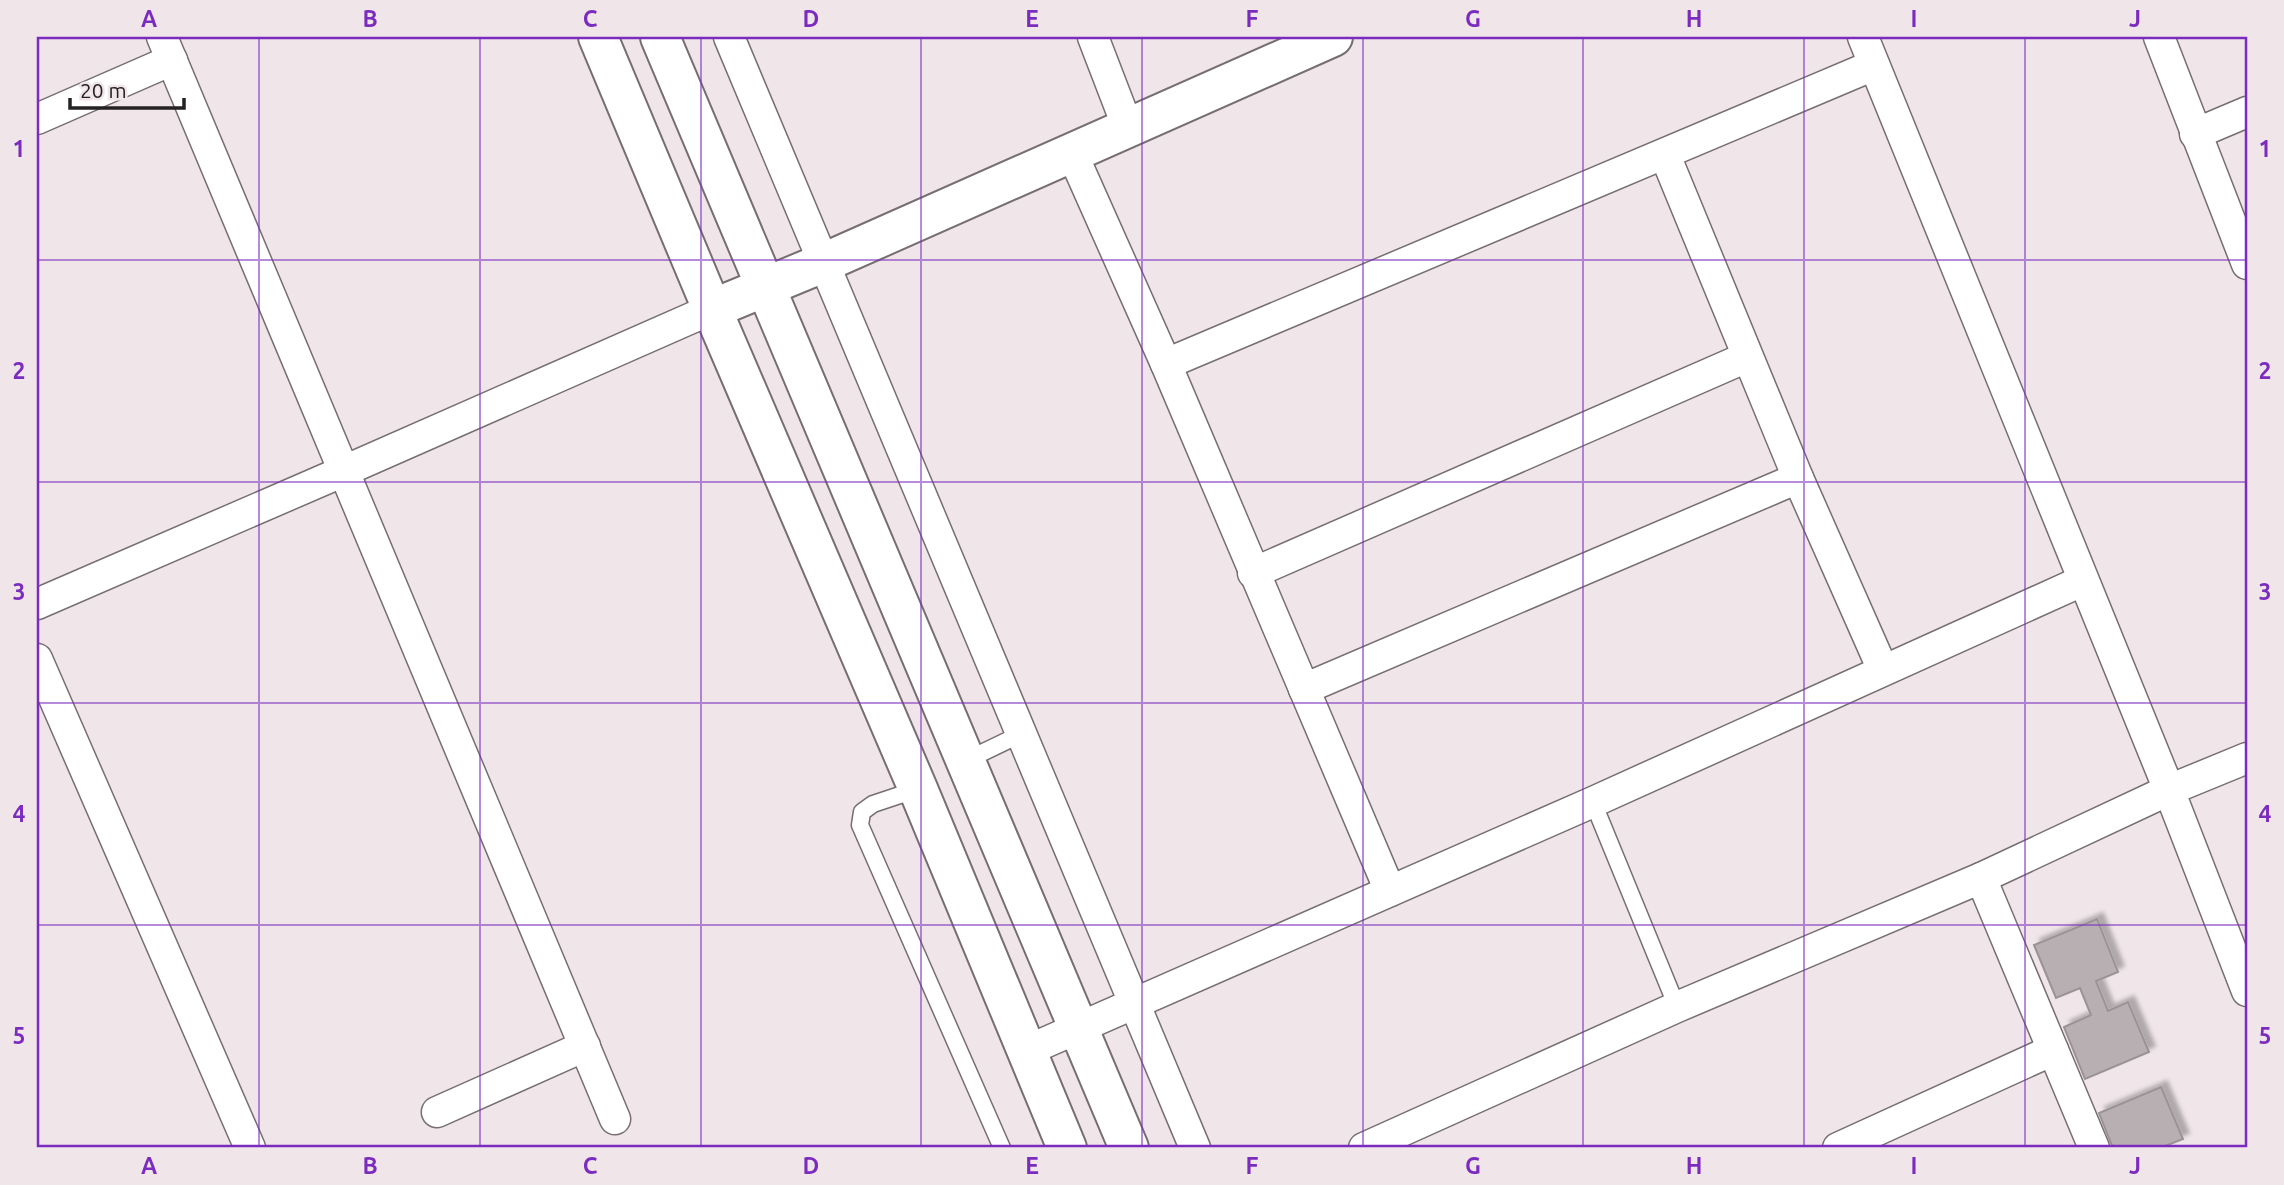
<svg xmlns="http://www.w3.org/2000/svg" width="2284" height="1185" viewBox="0 0 2284 1185" font-family="Ubuntu,sans-serif">
	<defs>
		<filter id="shadow"><feDropShadow dx="6" dy="-6" stdDeviation="2" flood-color="#0004"/></filter>
	</defs>
	<rect width="100%" height="100%" fill="#f0e6ea"/>
	<!-- building -->
	<g fill="#b8afb3" stroke="#9a9295" stroke-width="2" filter="url(#shadow)">
		<polygon points="2097,919 2118,972 2096,981 2108,1011 2128,1002 2149,1052 2085,1079 2064,1027 2091,1015 2080,988 2056,998 2034,945"/>
		<polygon points="2161,1087 2183,1139 2160,1148 2113,1148 2099,1113"/>
	</g>
	<g fill="none" stroke-linecap="round" stroke-linejoin="round">
		<defs>
			<g id="service">
				<polyline points="967,760 1021,734"/>
				<polyline points="918,789 873,804 862,812 860,825 1002,1148"/>
				<polyline points="1593,802 1677,1007"/>
			</g>
			<g id="minor">
				<polyline points="162,37 615,1119"/>
				<polyline points="729,37 1195,1148"/>
				<polyline points="1093,37 1128,128"/>
				<polyline points="1863,37 2169,790 2247,991"/>
				<polyline points="2159,37 2247,264"/>
				<polyline points="37,119 172,60"/>
				<polyline points="2195,134 2247,112"/>
				<polyline points="1072,153 1166,364 1390,891"/>
				<polyline points="1665,155 1798,478 1883,670"/>
				<polyline points="1166,364 1874,65"/>
				<polyline points="1253,573 1747,357"/>
				<polyline points="37,604 344,471 712,309"/>
				<polyline points="37,659 250,1148"/>
				<polyline points="1304,689 1798,478"/>
				<polyline points="1981,878 2094,1148"/>
				<polyline points="1026,1051 1593,802 2082,581"/>
				<polyline points="437,1112 585,1046"/>
				<polyline points="1364,1148 1677,1007 1981,878 2169,790 2247,758"/>
				<polyline points="1838,1148 2053,1050"/>
			</g>
			<g id="tertiary">
				<polyline points="598,37 712,309 918,789 1067,1148"/>
				<polyline points="660,37 1129,1148"/>
				<polyline points="712,309 823,263 1333,37"/>
			</g>
		</defs>
		<!-- service casing -->
		<use href="#service" stroke="#766e71" stroke-width="19"/>
		<!-- minor casing -->
		<use href="#minor" stroke="#766e71" stroke-width="33"/>
		<!-- tertiary casing -->
		<use href="#tertiary" stroke="#766e71" stroke-width="42"/>
		<!-- service -->
		<use href="#service" stroke="#fff" stroke-width="16"/>
		<!-- minor -->
		<use href="#minor" stroke="#fff" stroke-width="30"/>
		<!-- tertiary -->
		<use href="#tertiary" stroke="#fff" stroke-width="38"/>
	</g>
	<!-- grid -->
	<path fill="none" stroke="#7b2cbf" stroke-width="2" stroke-opacity="0.55" d="M259,37V1148M480,37V1148M701,37V1148M921,37V1148M1142,37V1148M1363,37V1148M1583,37V1148M1804,37V1148M2025,37V1148M37,260H2247M37,482H2247M37,703H2247M37,925H2247"/>
	<!-- border -->
	<rect width="2284" height="1185" fill="none" stroke="#f0e6ea" stroke-width="77"/>
	<!-- scale -->
	<path d="M70 98v10h114v-10" fill="none" stroke="#252223" stroke-width="3.5"/>
	<text x="80" y="98" font-size="21" fill="#252223" stroke="#f0e6ea" stroke-width="5" paint-order="stroke">20 m</text>
	<rect x="38" y="38" width="2208" height="1108" fill="none" stroke="#7b2cbf" stroke-width="2.5"/>
	<g font-size="23" text-anchor="middle" font-weight="bold" fill="#7b2cbf">
		<text x="149" y="27">A</text>
		<text x="370" y="27">B</text>
		<text x="590" y="27">C</text>
		<text x="811" y="27">D</text>
		<text x="1032" y="27">E</text>
		<text x="1252" y="27">F</text>
		<text x="1473" y="27">G</text>
		<text x="1694" y="27">H</text>
		<text x="1914" y="27">I</text>
		<text x="2135" y="27">J</text>
		<text x="19" y="157">1</text>
		<text x="2265" y="157">1</text>
		<text x="19" y="379">2</text>
		<text x="2265" y="379">2</text>
		<text x="19" y="600">3</text>
		<text x="2265" y="600">3</text>
		<text x="19" y="822">4</text>
		<text x="2265" y="822">4</text>
		<text x="19" y="1044">5</text>
		<text x="2265" y="1044">5</text>
		<text x="149" y="1174">A</text>
		<text x="370" y="1174">B</text>
		<text x="590" y="1174">C</text>
		<text x="811" y="1174">D</text>
		<text x="1032" y="1174">E</text>
		<text x="1252" y="1174">F</text>
		<text x="1473" y="1174">G</text>
		<text x="1694" y="1174">H</text>
		<text x="1914" y="1174">I</text>
		<text x="2135" y="1174">J</text>
	</g>
</svg>
